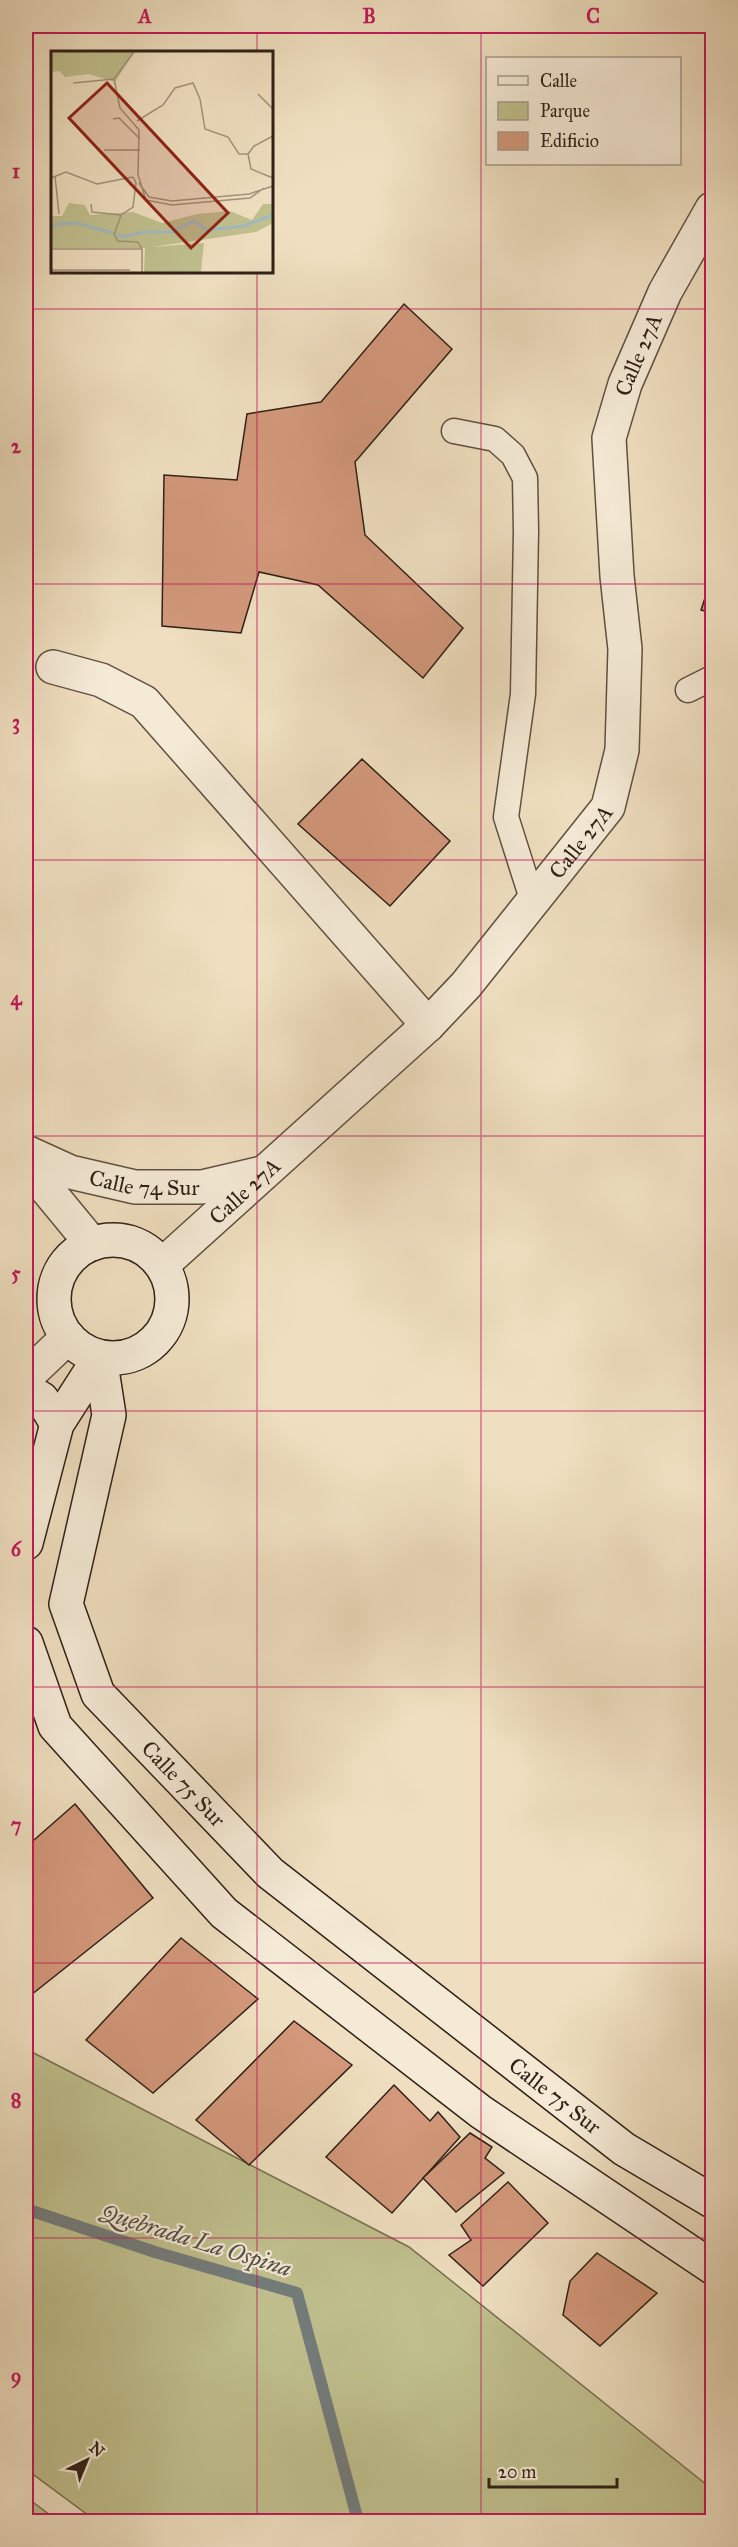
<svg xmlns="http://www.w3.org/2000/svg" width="738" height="2547" viewBox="0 0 738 2547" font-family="'IM FELL Great Primer',serif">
	<rect width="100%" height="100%" fill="#efdfc0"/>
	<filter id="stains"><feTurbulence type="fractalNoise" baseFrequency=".00333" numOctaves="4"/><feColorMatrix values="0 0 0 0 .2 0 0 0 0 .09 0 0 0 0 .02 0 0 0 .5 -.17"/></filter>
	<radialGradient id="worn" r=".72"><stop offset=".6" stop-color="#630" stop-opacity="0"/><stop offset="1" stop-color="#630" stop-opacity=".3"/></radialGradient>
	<!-- green -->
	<g fill="#c0c08e" stroke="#787052" stroke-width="1.5">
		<polygon points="26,2049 409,2247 712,2489 712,2521 96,2521 26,2469"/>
		<polygon points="26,2497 58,2521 26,2521"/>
	</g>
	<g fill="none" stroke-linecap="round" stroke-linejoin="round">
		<!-- stream -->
		<polyline stroke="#737c7c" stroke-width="12" points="26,2209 155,2252 297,2293 357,2517 362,2522"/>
	</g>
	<!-- building -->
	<g fill="#d3987b" stroke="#2f2017" stroke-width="1.5">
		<polygon points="404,304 452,349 355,462 365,535 463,628 423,678 318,585 259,572 241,633 162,626 164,475 237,480 247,414 321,402"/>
		<polygon points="712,577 712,613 701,610"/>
		<polygon points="362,759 450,841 390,906 298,824"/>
		<polygon points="75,1804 153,1898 26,1999 26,1847"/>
		<polygon points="181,1938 258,1999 153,2093 86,2040"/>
		<polygon points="294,2021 352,2065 249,2165 196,2120"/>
		<polygon points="394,2085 430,2121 438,2112 460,2137 392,2213 326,2157"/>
		<polygon points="470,2133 492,2147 485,2158 504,2173 456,2212 423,2178"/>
		<polygon points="508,2182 548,2223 483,2286 449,2255 471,2240 461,2225"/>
		<polygon points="597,2253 657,2293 600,2346 563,2315 570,2281"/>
	</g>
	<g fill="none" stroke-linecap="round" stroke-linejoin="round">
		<defs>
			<g id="lane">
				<polyline points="454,431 495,439 513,455 525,478 526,531 523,694 506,817 533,902"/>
				<polyline points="688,690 712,678"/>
			</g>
			<g id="street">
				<polyline points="53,667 101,680 144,702 428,1025"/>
				<path id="s1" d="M26,1152L70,1172L135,1187H202L262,1173"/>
				<polyline points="26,1164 92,1244"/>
				<path id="s2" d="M162,1265L428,1025L466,985L608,807L622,750L625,649L617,576L609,438L625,384L665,292L712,209"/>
				<polyline points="26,1377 68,1337"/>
			</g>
			<g id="secondary">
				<circle cx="113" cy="1299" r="59"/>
				<path id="s3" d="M100,1357L109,1415L66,1604L98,1694L270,1873L624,2149L712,2201"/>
				<polyline points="26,1389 42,1399 57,1424"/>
				<polyline points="26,1543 57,1424 100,1357"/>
				<polyline points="26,1643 55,1726 224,1913 481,2112 712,2267"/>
			</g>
		</defs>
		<!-- lane casing -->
		<use href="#lane" stroke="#5f5041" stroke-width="27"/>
		<!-- street casing -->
		<use href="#street" stroke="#5f5041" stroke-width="36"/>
		<!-- secondary casing -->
		<use href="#secondary" stroke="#2f2017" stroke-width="36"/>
		<!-- lane -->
		<use href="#lane" stroke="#f5ead6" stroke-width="24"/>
		<!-- street -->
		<use href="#street" stroke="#f5ead6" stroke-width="33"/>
		<!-- secondary -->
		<use href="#secondary" stroke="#f5ead6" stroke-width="33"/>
	</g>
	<!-- grid -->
	<path fill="none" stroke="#c2185b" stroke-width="1.5" stroke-opacity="0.55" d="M257,26V52M481,26V2522M257,272V2522M26,309H712M26,584H712M26,860H712M26,1136H712M26,1411H712M26,1687H712M26,1963H712M26,2238H712"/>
	<g text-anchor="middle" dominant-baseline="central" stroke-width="4.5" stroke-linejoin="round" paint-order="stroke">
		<!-- street labels -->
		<g font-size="22" fill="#2f2017" stroke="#f5ead6">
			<text stroke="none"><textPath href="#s2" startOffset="1101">Calle 27A</textPath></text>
			<text stroke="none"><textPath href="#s2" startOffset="597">Calle 27A</textPath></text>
			<text stroke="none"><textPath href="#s1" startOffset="124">Calle 74 Sur</textPath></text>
			<text stroke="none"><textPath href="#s2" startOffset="111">Calle 27A</textPath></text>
			<text stroke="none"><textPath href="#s3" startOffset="472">Calle 75 Sur</textPath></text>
			<text stroke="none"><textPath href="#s3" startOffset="958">Calle 75 Sur</textPath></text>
		</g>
		<!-- water labels -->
		<g font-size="24" font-style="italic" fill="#514e49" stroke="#f5ead6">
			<text transform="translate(196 2240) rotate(17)">Quebrada La Ospina</text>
		</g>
	</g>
	<!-- overview -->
	<g transform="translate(51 51)">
		<rect width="222" height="222" fill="#efdfc0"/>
		<path d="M0,1H83L64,31L38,23L14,26L8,20L0,21ZM18,152L34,154L39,164L82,161L111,172L146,163L179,160L201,169L212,153H222V172L205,181L101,196L153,192L150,221H93L94,197H0V165H11Z" fill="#c0c08e"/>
		<path fill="none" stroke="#a1b9bf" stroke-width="3" d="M0,178L5,173L25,172L62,182M66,184L72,186L92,181H121L143,170L156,179L193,175L222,164"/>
		<path fill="none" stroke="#a2937c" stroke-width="1.5" d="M83,1L63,28L69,57L88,79L87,124L95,149L121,154L199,147L213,137M22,32L63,28M207,43L222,58M62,68L68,67L89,88M86,70L112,54L124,37L142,32L149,48L154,78L177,86L188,103H197M222,85L203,95L197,103L200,118L222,127M53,99H89M4,125L8,163M82,126L85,132L82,156L70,164L63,184L67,190L87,191L91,198M0,127L15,121L46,133L82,126M88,132L98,146L121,150L198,143L222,135M40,153L41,161L70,164M0,198H91M0,219H79M91,221V198"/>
		<path fill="#8f2418" fill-opacity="0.15" stroke="#8f2418" stroke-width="3" d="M56,32L177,162L140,197L18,67Z"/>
		<rect width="222" height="222" fill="none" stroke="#2f2017" stroke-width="3"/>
	</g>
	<!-- margin -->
	<rect width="738" height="2547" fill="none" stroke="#efdfc0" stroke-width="66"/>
	<!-- legend -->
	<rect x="486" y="57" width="195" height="108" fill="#f5ead6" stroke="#a6998a" stroke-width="1.5"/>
	<rect x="498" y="76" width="30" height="9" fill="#f5ead6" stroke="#a6998a" stroke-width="1.5"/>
	<text x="540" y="87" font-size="18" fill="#2f2017">Calle</text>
	<rect x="498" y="102" width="30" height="18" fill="#c0c08e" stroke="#a6998a" stroke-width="1.5"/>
	<text x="540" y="117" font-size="18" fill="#2f2017">Parque</text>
	<rect x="498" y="132" width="30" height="18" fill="#d3987b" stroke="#a6998a" stroke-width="1.5"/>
	<text x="540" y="147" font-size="18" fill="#2f2017">Edificio</text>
	<!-- north arrow -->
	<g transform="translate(87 2460) rotate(43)" stroke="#f5ead6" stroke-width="4.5" paint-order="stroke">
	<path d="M0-4.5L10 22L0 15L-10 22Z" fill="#2f2017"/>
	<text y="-9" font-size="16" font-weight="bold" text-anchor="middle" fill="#2f2017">N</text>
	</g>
	<!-- scale -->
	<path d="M489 2478v9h128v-9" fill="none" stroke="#2f2017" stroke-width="3"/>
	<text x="498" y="2478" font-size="18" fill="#2f2017" stroke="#f5ead6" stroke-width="4.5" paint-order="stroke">20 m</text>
	<rect x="33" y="33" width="672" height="2481" fill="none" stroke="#c2185b" stroke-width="2"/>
	<g font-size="20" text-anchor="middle" font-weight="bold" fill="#c2185b">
		<text x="145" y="23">A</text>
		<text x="369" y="23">B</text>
		<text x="593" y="23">C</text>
		<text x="16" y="178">1</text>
		<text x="16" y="453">2</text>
		<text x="16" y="729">3</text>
		<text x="16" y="1005">4</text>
		<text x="16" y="1280">5</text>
		<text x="16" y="1556">6</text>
		<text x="16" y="1832">7</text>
		<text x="16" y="2107">8</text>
		<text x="16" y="2383">9</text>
	</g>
	<rect width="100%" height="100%" filter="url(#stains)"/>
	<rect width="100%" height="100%" fill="url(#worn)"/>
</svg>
